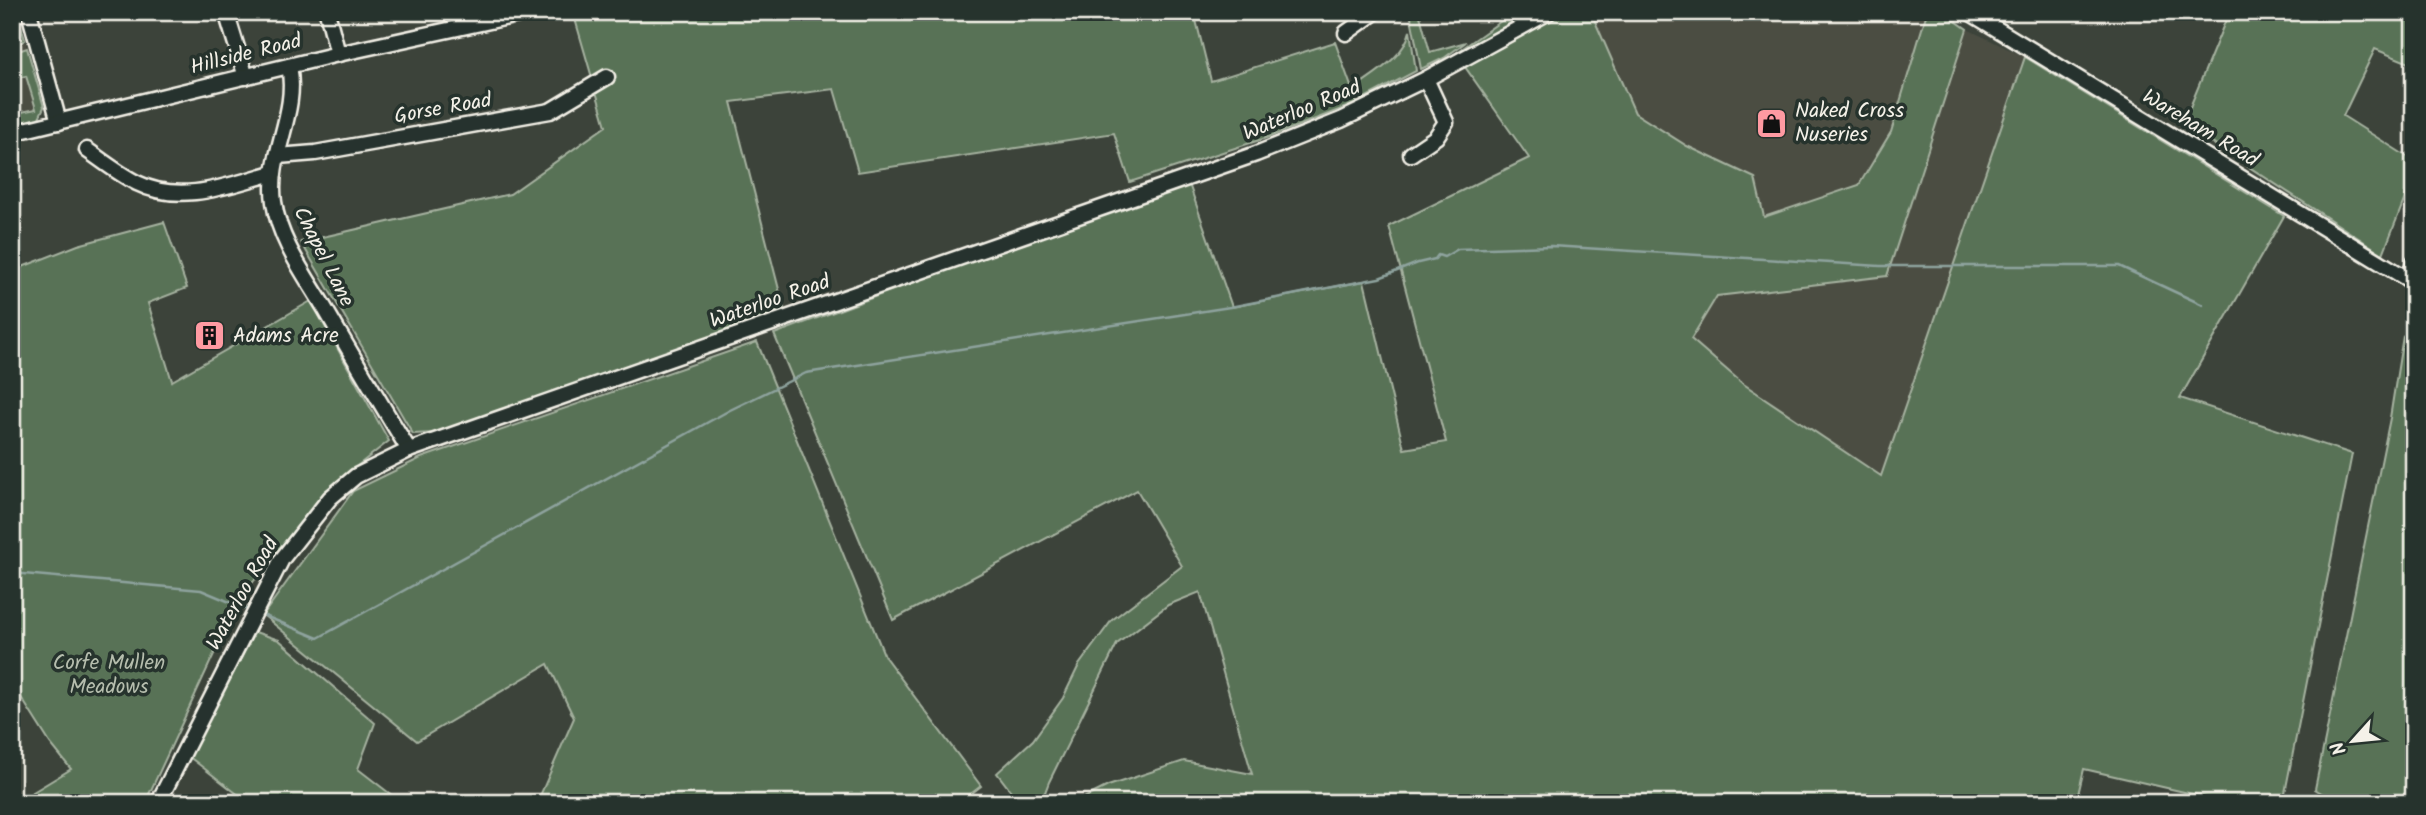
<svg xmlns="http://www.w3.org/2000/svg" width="2426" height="815" viewBox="0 0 2426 815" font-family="Kalam,sans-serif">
	<rect width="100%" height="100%" fill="#3c433a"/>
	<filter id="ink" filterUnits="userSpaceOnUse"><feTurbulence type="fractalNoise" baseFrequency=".0143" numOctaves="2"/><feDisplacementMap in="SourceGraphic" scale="14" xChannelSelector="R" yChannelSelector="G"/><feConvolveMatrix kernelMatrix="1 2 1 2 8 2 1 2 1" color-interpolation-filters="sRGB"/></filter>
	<g filter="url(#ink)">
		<!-- built -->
		<g fill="#4c4e43">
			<polygon points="12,12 17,12 44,107 42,113 12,126"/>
			<polygon points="1591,12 1927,12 1891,132 1859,185 1764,217 1687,146 1635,113"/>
			<polygon points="1967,29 2025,57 1882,476 1742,383 1691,340 1717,296 1886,276"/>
		</g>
		<!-- green -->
		<g fill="#597257" stroke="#a6b2a0" stroke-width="2">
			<polygon points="12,12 17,12 25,40 12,48"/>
			<path d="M573,12H1194L1211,81L1335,42L1357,103L1269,137L1130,182L1114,133L858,172L834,89L731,102L784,309C670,355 551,391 434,433L413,434L301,242L510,194L606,126Z"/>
			<polygon points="1410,12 1419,12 1430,52 1466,42 1444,58 1421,69"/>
			<polygon points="1558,12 1591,12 1635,113 1687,146 1755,178 1764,217 1859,185 1891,132 1927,12 1943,12 1967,29 1887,276 1717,296 1691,339 1742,383 1881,476 2025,57 2284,216 2180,398 2352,454 2283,803 2232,803 2084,769 2076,803 1074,803 1108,786 1184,761 1252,774 1200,592 1168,605 1117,644 1049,782 1041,803 1020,803 997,773 1033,740 1063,698 1079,665 1112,620 1182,566 1137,490 893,620 774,334 1188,181 1232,307 1364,281 1404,449 1446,442 1389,226 1529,158 1463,64"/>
			<polygon points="2229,12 2414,12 2414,65 2375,49 2343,116 2414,161 2414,175 2383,254 2183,124"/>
			<polygon points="1511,14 1511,25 1446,60"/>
			<path d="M1410,31L1416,71L1361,100L1356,87C1377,72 1404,57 1410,31Z"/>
			<polygon points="27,48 44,107 38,120 12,126 12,114 36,109 26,76 12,79 12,53"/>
			<polygon points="164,222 187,288 148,303 172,381 311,301 389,441 324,492 239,600 145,803 15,803 71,769 50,743 12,683 12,271 78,245"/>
			<polygon points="2403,336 2414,343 2414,803 2338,803 2315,789 2390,418"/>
			<polygon points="757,342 885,657 981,786 959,803 540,803 539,798 574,718 548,664 417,741 263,615 353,491 421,458"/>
			<polygon points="255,632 279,640 375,723 358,769 402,803 249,803 188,756"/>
		</g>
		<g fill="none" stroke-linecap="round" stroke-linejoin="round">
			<!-- stream -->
			<g stroke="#8ea39e" stroke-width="2.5">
				<polyline points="12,573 201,590 249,610"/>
				<polyline points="260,614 318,638 730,410 806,373 1230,307 1379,278 1418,263 1435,259 1438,255 1444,257 1458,249 1551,246 1880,266 2119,266 2203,305"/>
			</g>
			<defs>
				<g id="minor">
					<polyline points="29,12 59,122"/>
					<polyline points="226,12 246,77"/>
					<polyline points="327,12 338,54"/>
					<polyline points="1969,12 2414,283"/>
					<polyline points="1346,33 1375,12"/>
					<path d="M289,66C299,113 267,155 274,202C279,240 305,275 324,307C352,355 380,403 409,450"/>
					<polyline points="12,133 338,54 531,12"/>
					<path d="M87,150C104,162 119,174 137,183C181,205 229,185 273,173"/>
					<polyline points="1411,154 1436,137 1446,122 1426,79"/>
					<polyline points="278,156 315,153 550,111 607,77"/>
					<polyline points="2409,280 2414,262"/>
					<polyline points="158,803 282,559 330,498 356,476 409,450 1256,154 1341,120 1426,79 1549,12"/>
				</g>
			</defs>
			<!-- minor casing -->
			<use href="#minor" stroke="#f4f1e8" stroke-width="19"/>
			<!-- minor -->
			<use href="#minor" stroke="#26332d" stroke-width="14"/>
		</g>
	</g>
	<!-- icons -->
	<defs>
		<symbol id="shop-square" viewBox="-11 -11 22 22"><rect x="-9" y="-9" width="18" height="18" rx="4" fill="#ff9aa2" stroke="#26332d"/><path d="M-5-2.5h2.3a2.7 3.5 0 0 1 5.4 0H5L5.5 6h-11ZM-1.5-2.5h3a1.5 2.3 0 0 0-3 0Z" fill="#111"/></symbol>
		<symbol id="building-square" viewBox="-11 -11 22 22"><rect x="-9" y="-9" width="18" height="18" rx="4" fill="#ff9aa2" stroke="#26332d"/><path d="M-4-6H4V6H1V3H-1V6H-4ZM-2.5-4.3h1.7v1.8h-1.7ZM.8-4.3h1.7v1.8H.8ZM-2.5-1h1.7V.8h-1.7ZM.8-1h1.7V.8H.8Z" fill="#111"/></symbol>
	</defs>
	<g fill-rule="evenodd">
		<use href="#shop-square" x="1754" y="106" width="35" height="35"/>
		<use href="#building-square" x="192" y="318" width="35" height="35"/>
	</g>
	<g text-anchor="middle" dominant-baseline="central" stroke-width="7" stroke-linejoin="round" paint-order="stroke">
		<!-- street labels -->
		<g font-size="21" fill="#f4f1e8" stroke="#26332d">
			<text transform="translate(246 55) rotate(-14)">Hillside Road</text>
			<text transform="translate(443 109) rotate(-10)">Gorse Road</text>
			<text transform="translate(1302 111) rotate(-23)">Waterloo Road</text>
			<text transform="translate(2200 129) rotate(31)">Wareham Road</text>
			<text transform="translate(323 257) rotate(63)">Chapel Lane</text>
			<text transform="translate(770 302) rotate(-19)">Waterloo Road</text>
			<text transform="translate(243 594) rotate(-61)">Waterloo Road</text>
		</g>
		<!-- poi labels -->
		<g font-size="21" fill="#f4f1e8" stroke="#26332d" text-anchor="start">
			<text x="1795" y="111">Naked Cross<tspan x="1795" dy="24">Nuseries</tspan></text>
			<text x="233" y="336">Adams Acre</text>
		</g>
		<!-- park labels -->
		<g font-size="21" fill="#b6beae" stroke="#26332d">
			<text x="109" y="663">Corfe Mullen<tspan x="109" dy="24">Meadows</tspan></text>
		</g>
	</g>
	<!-- margin -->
	<rect width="2426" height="815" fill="none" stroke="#26332d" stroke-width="42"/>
	<rect x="21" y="21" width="2384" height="773" fill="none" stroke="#f4f1e8" stroke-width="2.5" filter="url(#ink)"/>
	<!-- north arrow -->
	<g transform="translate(2353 741) rotate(243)" stroke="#26332d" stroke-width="5" paint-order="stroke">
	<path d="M0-5L12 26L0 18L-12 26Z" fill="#f4f1e8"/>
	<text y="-10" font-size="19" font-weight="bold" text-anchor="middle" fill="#f4f1e8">N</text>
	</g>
</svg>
